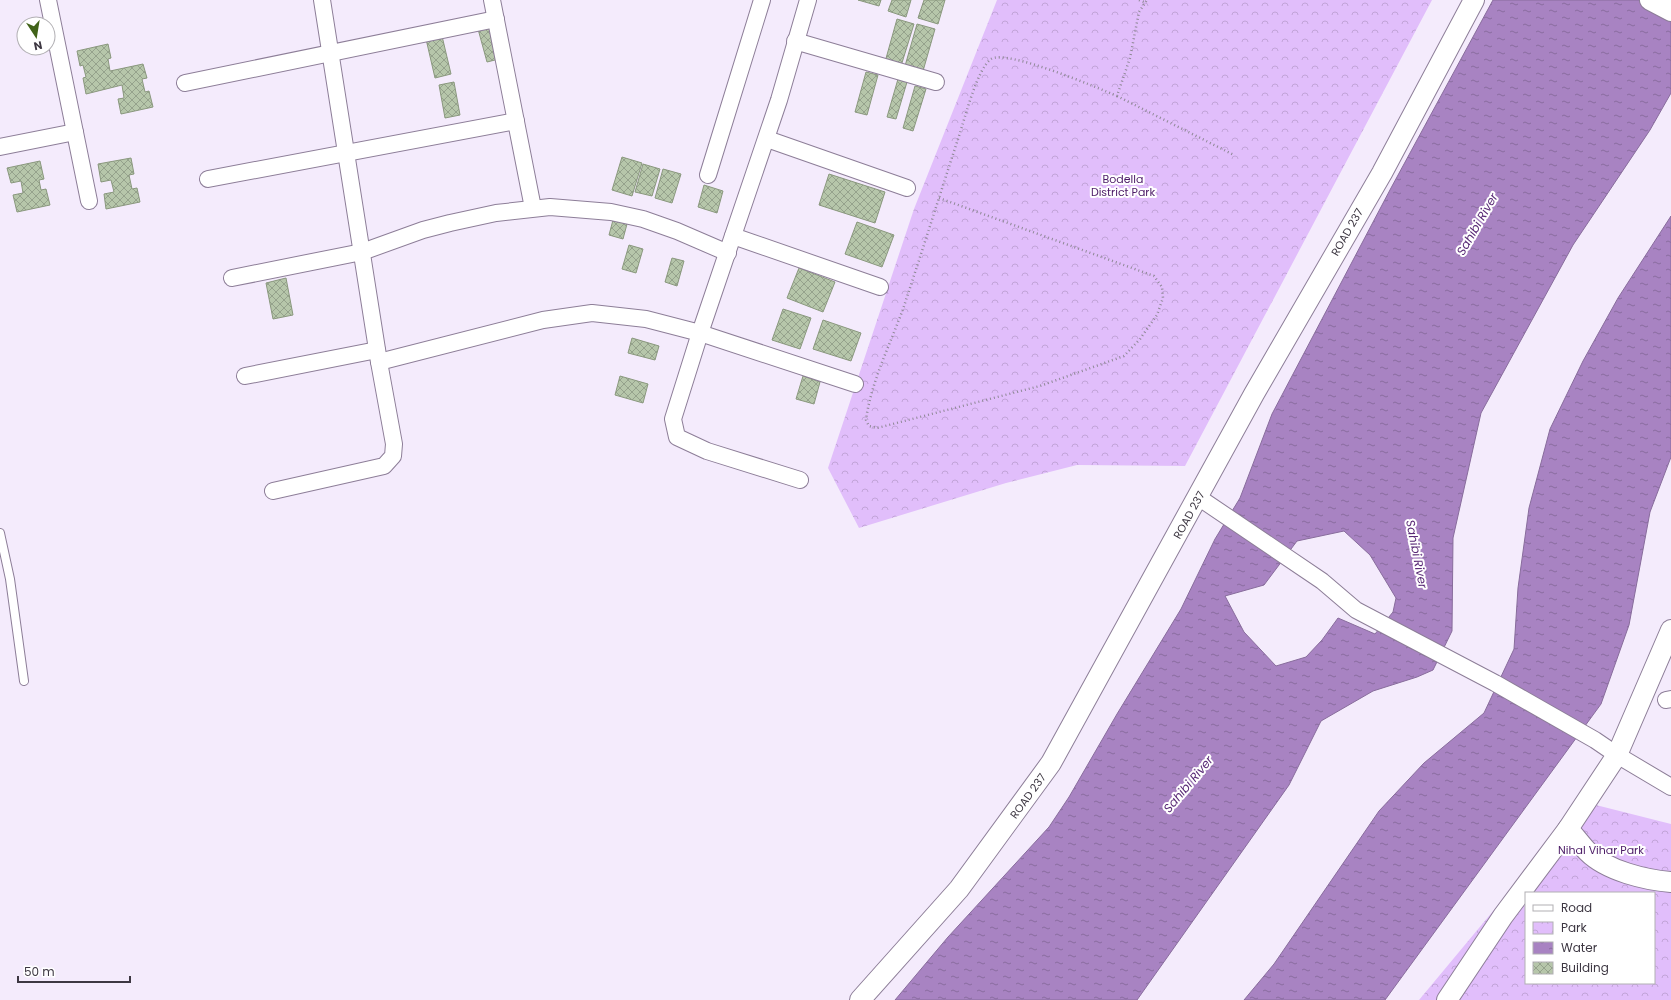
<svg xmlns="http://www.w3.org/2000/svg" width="1671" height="1000" viewBox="0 0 1671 1000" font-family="Poppins,sans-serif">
	<defs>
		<pattern id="park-crowns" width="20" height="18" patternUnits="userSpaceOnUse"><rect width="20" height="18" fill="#e1befb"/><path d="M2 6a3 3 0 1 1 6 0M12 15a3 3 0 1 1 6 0" fill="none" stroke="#c2a4d8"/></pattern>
		<pattern id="water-ripples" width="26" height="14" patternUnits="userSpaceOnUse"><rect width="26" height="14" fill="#a883c2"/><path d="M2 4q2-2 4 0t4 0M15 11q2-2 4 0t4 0" fill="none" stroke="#8a6c9f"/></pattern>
		<pattern id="building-cross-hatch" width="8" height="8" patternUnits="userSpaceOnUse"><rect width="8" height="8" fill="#b6c6aa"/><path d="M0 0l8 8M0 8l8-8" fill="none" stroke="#95a28c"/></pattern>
	</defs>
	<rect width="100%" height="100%" fill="#f4ebfc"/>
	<!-- park -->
	<g fill="url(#park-crowns)" fill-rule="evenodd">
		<polygon points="997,0 1432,0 1185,466 1077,465 1006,483 859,528 828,468 914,209"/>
		<path d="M1584,802L1671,824V1000H1419ZM1526,893H1654V983H1526Z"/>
	</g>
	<!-- water -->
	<g fill="url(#water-ripples)" stroke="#886c9c" fill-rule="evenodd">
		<path d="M1493,0H1671V93L1650,130L1573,245L1481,413L1453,538L1452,631L1433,670L1417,677L1373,691L1321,721L1289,785L1137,1000H895L948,937L1049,827L1069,797L1117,714L1181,609L1215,539L1240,498L1272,414L1391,188ZM1344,531L1370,555L1396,598L1393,612L1375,634L1338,618L1322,640L1306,657L1276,666L1244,632L1225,596L1264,585L1297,541Z"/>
		<polygon points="1671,216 1671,457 1650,512 1629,625 1601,704 1385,1000 1244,1000 1274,964 1379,811 1424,763 1484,713 1514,649 1518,588 1529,508 1550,429 1583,361 1618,298"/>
	</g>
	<!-- building -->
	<g fill="url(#building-cross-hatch)" stroke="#8a987e">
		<polygon points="858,0 881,0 879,6"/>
		<polygon points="892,0 911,0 906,17 888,11"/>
		<polygon points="924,0 945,0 938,24 918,18"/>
		<polygon points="897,19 914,24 901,66 885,62"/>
		<polygon points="917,24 935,29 923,71 905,66"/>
		<polygon points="494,25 503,58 487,62 478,29"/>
		<polygon points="442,36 451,74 435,78 426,39"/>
		<polygon points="108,44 111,58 108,59 110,71 143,64 147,78 142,79 145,92 149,91 153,107 121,114 118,99 124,98 122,85 86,94 83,78 86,77 83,65 80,66 77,51"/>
		<polygon points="866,72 878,75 867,115 855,112"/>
		<polygon points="898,79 907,82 896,119 887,117"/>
		<polygon points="454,82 460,115 445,118 439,85"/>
		<polygon points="915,86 926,89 913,131 903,128"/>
		<polygon points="622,157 642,163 632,196 612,190"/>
		<polygon points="131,158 134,174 129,175 132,189 137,188 140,202 106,209 104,194 114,192 111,180 101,182 98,164"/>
		<polygon points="40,161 44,179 39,180 41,190 46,189 50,205 17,212 13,195 23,193 21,181 11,183 7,168"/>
		<polygon points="643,164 660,169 652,196 635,192"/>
		<polygon points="663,169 681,174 672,203 655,198"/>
		<polygon points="829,174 885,192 875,223 819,205"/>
		<polygon points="704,185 723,191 717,213 698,207"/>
		<polygon points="613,220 627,224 623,239 609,235"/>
		<polygon points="857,222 894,235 882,267 845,254"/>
		<polygon points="629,245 643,249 636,273 622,269"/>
		<polygon points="672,258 684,261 677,286 665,282"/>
		<polygon points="799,268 835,282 823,312 787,298"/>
		<polygon points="286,278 293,315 273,319 266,283"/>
		<polygon points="783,309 811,318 800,349 772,340"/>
		<polygon points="823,320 861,333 851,361 813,349"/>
		<polygon points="632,338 659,346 655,360 628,353"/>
		<polygon points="620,376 648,384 643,403 615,395"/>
		<polygon points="803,376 820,382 814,404 796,399"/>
	</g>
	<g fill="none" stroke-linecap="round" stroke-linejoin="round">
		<defs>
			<polyline id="service" points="0,533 10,579 24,681"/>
			<g id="minor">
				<polyline points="48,0 89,201"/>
				<polyline points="492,0 533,208"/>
				<polyline points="795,41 936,82"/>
				<polyline points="185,83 496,19"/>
				<polyline points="767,139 907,188"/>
				<polyline points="0,147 75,132"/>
				<polyline points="708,175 762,0"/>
				<polyline points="208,179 516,121"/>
				<polyline points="733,236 880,287"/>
				<polyline points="232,278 362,252 423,230 450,223 496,213 550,207 611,212 643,219 677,231 728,253"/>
				<polyline points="379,362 543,320 592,313 646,319 700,333 855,384"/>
				<polyline points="245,376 377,350"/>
				<polyline points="800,480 707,451 677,437 673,419 700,333 779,100 808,0"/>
				<polyline points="273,491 384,466 393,456 394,444 379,362 322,0"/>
				<polyline points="1198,497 1322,581 1356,610 1495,683 1595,740 1617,755 1671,787"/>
				<polyline points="1666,700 1671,699"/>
			</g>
			<g id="tertiary">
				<polyline points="1650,0 1671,11"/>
				<path d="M1568,829C1575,836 1581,845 1588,852C1607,871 1646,880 1671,882"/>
				<polyline points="860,1000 959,889 1051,763 1254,394 1382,173 1474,0"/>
				<polyline points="1447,1000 1503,916 1568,829 1617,755 1671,630"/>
			</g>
		</defs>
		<!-- service casing -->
		<use href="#service" stroke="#8d7e98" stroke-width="10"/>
		<!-- minor casing -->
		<use href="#minor" stroke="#8d7e98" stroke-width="18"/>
		<!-- tertiary casing -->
		<use href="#tertiary" stroke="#8d7e98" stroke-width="22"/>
		<!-- path -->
		<g stroke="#8f8896" stroke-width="2.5" stroke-dasharray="1 3" stroke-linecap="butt">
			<polyline points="1139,0 1144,2"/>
			<polyline points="1117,96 1234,155"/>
			<path d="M939,198L1154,276L1162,287L1163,298L1157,315L1140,339L1124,356L1040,386L877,428L869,426L866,420C871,382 890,345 903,309C922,252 940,194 959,136C965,118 977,69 991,59C1007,49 1098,88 1117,96L1130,58L1139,12L1147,0"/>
		</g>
		<!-- service -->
		<use href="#service" stroke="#fff" stroke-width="8"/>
		<!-- minor -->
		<use href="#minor" stroke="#fff" stroke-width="16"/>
		<!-- tertiary -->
		<use href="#tertiary" stroke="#fff" stroke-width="20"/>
	</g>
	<g text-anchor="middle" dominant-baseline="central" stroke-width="4" stroke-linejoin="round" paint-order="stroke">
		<!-- park labels -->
		<g font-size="11" fill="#4b1a66" stroke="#fff">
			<text x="1123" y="179">Bodella<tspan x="1123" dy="13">District Park</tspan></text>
			<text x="1601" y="850">Nihal Vihar Park</text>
		</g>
		<!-- street labels -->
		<g font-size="11" fill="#3d3742" stroke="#fff">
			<text transform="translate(1347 232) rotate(-60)">ROAD 237</text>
			<text transform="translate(1189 515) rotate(-61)">ROAD 237</text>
			<text transform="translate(1028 796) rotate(-54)">ROAD 237</text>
		</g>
		<!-- water labels -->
		<g font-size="12" font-style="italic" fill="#5a2b77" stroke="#fff">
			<text transform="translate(1477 224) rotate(-60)">Sahibi River</text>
			<text transform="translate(1417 554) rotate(79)">Sahibi River</text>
			<text transform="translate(1188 784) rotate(-50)">Sahibi River</text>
		</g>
	</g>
	<!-- legend -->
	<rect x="1525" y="892" width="130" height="92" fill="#ffffff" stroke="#b1afb3"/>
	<rect x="1533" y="905" width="20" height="6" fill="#ffffff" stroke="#b1afb3"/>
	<text x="1561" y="912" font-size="12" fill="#3d3742">Road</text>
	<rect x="1533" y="922" width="20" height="12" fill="url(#park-crowns)" stroke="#b1afb3"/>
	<text x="1561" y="932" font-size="12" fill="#3d3742">Park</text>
	<rect x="1533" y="942" width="20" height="12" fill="url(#water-ripples)" stroke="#b1afb3"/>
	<text x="1561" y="952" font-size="12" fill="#3d3742">Water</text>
	<rect x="1533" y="962" width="20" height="12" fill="url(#building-cross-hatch)" stroke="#b1afb3"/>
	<text x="1561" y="972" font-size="12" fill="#3d3742">Building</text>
	<!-- north arrow -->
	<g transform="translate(36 36) rotate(168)"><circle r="19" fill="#ffffff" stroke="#b1afb3"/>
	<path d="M0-3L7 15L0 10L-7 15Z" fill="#416319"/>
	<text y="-6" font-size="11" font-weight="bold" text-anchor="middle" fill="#3d3742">N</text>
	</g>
	<!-- scale -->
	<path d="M18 976v6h112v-6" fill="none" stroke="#3d3742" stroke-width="2"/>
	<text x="24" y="976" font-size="12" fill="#3d3742" stroke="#ffffff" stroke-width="3" paint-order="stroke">50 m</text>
</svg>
